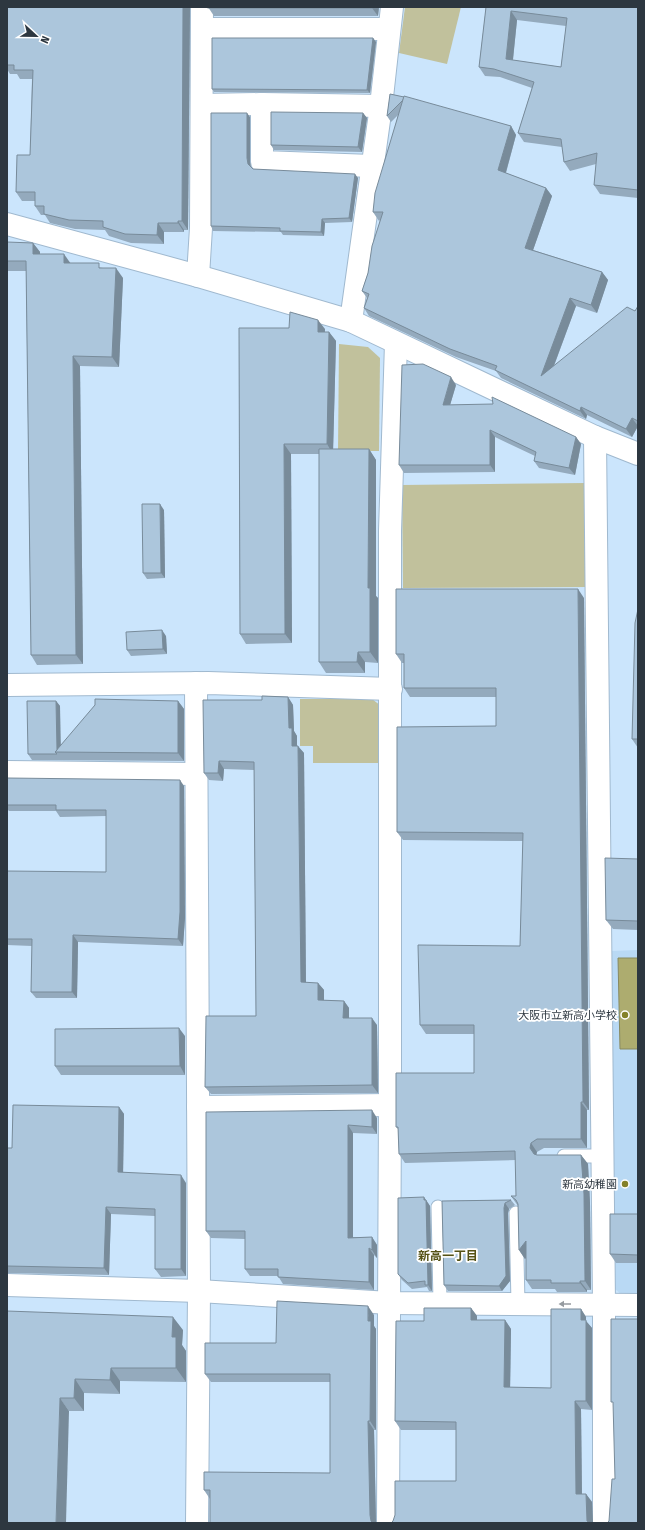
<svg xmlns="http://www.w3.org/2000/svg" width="645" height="1530" viewBox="0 0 645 1530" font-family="'Fira Sans Condensed','Noto Sans JP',sans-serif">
	<rect width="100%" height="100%" fill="#cbe5fc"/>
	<!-- built -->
	<polygon fill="#b9d9f4" points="638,950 638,1298 625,1298 612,1286 612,951"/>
	<!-- green -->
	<g fill="#c1c19c">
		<polygon points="405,7 461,7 447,64 399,53"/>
		<polygon points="339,344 368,347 380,358 379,451 338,451"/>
		<polygon points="586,483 587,587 403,588 402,485"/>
		<polygon points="300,699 372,699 381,706 382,763 313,763 313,746 300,746"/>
	</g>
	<!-- water -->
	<polygon fill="#adac6f" stroke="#878961" points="618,958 638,958 638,1049 620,1049"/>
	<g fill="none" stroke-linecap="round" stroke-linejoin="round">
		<defs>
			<g id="lane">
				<polyline points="564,1156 602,1156"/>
				<polyline points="438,1207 440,1302"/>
				<polyline points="516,1213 518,1303"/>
			</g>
			<g id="street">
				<polyline points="202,29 389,29"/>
				<polyline points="262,104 262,162 372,166"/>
				<polyline points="202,105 262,104 381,106"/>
				<polyline points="7,224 198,276 351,321 595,437 638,454"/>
				<polyline points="198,276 201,228 202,7"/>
				<polyline points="351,321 381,106 392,7"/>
				<polyline points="595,437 604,1304 604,1523"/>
				<polyline points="196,683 199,1291 197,1523"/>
				<polyline points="7,685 208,683 391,689"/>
				<polyline points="7,772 196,774"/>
				<polyline points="198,1107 390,1105"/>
				<polyline points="7,1285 199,1291 389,1303 638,1305"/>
				<polyline points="388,1523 390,1105 390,531 396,343"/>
			</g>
		</defs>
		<!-- lane casing -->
		<use href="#lane" stroke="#a0b9cf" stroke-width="15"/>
		<!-- street casing -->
		<use href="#street" stroke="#a0b9cf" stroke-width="24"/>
		<!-- lane -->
		<use href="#lane" stroke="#fff" stroke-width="13"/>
		<!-- street -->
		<use href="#street" stroke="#fff" stroke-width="22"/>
	</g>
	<!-- wall -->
	<g fill="#94aabd" fill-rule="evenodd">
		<polygon points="7,7 190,7 188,230 184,230 184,232 164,232 164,244 131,243 109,236 105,230 75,229 50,223 45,215 41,215 35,206 35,201 22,201 16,192 30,155 32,79 20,79 17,74 10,74 7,69"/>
		<polygon points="208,7 379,7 378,16 214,16"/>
		<path d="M486,7H638V198L600,194L594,185L596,164L570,171L564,162L562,147L524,142L518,133L532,88L500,77L485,76L479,67ZM517,20L566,26L561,67L513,60Z"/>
		<polygon points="373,38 376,42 370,93 214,92 212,89"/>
		<polygon points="390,94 511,126 516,135 506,173 546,188 552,196 533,250 602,272 608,280 597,313 576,306 554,366 635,311 638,306 638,426 632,437 587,415 586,419 501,378 496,371 456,357 369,316 364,308 367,298 362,291 368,273 380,220 379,221 373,212 398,115 391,122 387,116"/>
		<polygon points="363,113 367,118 362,152 274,150 271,145"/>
		<polygon points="250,117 250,162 251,167 253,169 358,178 352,222 325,223 324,236 283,235 281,232 213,231 211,226"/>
		<polygon points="33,243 40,252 40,254 70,263 103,268 123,278 119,367 80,366 83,664 37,665 31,655 26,271 8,271 7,269 7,261"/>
		<polygon points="239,328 325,329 325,332 329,332 336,341 333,449 369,449 376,460 376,596 378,598 378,663 365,662 365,673 326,673 319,662 319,454 291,454 292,643 246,644 240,634"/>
		<polygon points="456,385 450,405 576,437 581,444 575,475 539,468 534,461 535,456 495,437 495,472 404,473 399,465"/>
		<polygon points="164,510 165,578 147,579 143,573"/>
		<polygon points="584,598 589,1110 587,1110 587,1148 544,1148 537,1152 536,1155 581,1155 588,1164 590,1203 591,1290 587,1290 587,1292 557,1292 555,1289 532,1289 526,1280 526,1258 525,1259 519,1250 518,1206 511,1196 516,1196 516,1160 405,1163 399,1154 398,1129 396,1127 474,1073 474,1034 426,1034 420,1025 520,946 523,841 403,840 397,832 496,726 496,697 410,697 404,688 404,663 402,663 396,654"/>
		<polygon points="638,609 638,748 632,739"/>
		<polygon points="166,636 167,654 131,656 127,650"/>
		<polygon points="288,697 293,705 294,731 297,736 297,746 304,753 306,983 318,983 324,990 324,1000 344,1001 349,1008 349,1018 377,1025 378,1093 211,1094 205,1087 256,1016 254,770 224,769 223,781 209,780 204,773 262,700"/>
		<polygon points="56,701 60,706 60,745 178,701 184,709 184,761 32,760 28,754"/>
		<polygon points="7,778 184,786 185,918 183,946 78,942 77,998 36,998 31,992 32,946 7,945 7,879 106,872 106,816 60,817 56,811 9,811 7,809"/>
		<polygon points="638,859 638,930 613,929 606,920"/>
		<polygon points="185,1036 185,1075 61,1075 55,1066"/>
		<polygon points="119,1107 124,1114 123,1172 186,1183 186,1276 161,1277 155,1269 155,1216 111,1214 109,1275 7,1273 7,1148 12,1148"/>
		<polygon points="206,1112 377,1118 377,1134 353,1133 353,1237 372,1237 377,1245 377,1258 374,1255 374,1290 283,1284 278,1276 250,1276 245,1269 245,1239 211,1238 206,1231"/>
		<polygon points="426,1200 430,1206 432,1291 429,1291 427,1287 412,1289 402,1280 398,1274"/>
		<polygon points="511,1200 515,1205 509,1209 508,1213 510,1281 502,1291 448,1291 444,1285 442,1201"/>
		<polygon points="638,1214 638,1263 616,1263 610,1254"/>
		<polygon points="471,1308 477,1316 477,1320 505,1320 511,1329 510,1387 551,1388 581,1309 586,1317 586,1321 592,1328 592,1410 581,1409 582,1494 586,1494 592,1502 593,1523 391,1523 456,1481 456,1430 401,1430 395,1421 424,1321"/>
		<polygon points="374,1315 374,1326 376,1329 376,1430 374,1430 376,1523 210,1523 210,1499 204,1490 330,1473 330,1382 211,1382 205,1374 276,1343"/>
		<polygon points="7,1325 183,1330 182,1345 186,1351 186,1382 120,1381 120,1394 84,1393 84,1411 69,1411"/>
	</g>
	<!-- shaded-wall -->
	<g fill="#788b9a">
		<polygon points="183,7 190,7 188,230 182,221"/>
		<polygon points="372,7 379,7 378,16 372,8"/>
		<polygon points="511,11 517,20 512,68 506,59"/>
		<polygon points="373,38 376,42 370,93 367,90"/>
		<polygon points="247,113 250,117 250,162 251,168 248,164 247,158"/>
		<polygon points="363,113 367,118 362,152 358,147"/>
		<polygon points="511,126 516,135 504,179 498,170"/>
		<polygon points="355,174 358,178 352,222 349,218"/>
		<polygon points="546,188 552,196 531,256 525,248"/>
		<polygon points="322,219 325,223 324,236 321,232"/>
		<polygon points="178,221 184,230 184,232 178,223"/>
		<polygon points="158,223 164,232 164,244 157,235"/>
		<polygon points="33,243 40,252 40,263 33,254"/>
		<polygon points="64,254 71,264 64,263"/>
		<polygon points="116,268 123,278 119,367 112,357"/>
		<polygon points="602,272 608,280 597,313 591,305"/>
		<polygon points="570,298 576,306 547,384 541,376"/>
		<polygon points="318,320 325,329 324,342 318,332"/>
		<polygon points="329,332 336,341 333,454 327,444"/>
		<polygon points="73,356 80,366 83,664 76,655"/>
		<polygon points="451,377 456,385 448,412 443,405"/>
		<polygon points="581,407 587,415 586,419 580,411"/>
		<polygon points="632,418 638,426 632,437 626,429"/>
		<polygon points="490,430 495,437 495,472 490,465"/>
		<polygon points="576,437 581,444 575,475 569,468"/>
		<polygon points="284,444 291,454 292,643 285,634"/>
		<polygon points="369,449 376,460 376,596 378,598 378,663 370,652 368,588"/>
		<polygon points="160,504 164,510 165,578 161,573"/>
		<polygon points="578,589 584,598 589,1110 583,1102"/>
		<polygon points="162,630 166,636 167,654 163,649"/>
		<polygon points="358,652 365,662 365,673 357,662"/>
		<polygon points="288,697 293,705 294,731 297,736 297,753 292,746 289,728"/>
		<polygon points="56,701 60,706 61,752 57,752"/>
		<polygon points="178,701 184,709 184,761 178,753"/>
		<polygon points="298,746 304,753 306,990 301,982"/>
		<polygon points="219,761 224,769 223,781 218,773"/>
		<polygon points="180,780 184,786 185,918 183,946 178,939"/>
		<polygon points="73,935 78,942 77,998 72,992"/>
		<polygon points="318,983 324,990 324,1007 318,1000"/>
		<polygon points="344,1001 349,1008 349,1026 343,1018"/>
		<polygon points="372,1018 377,1025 378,1093 372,1085"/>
		<polygon points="179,1028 185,1036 185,1075 180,1066"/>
		<polygon points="581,1102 587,1110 587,1148 581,1139"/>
		<polygon points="119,1107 124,1114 123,1179 118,1172"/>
		<polygon points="372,1110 377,1118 377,1134 372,1127"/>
		<polygon points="348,1125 353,1133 353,1245 348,1238"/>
		<polygon points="531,1143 537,1152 536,1156 534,1154 530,1148"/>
		<polygon points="581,1155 588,1164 590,1203 591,1290 585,1281"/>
		<polygon points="181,1175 186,1183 186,1276 181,1269"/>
		<polygon points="424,1197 430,1206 432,1291 428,1285"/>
		<polygon points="505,1203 509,1209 508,1213 510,1281 502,1291 499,1286 504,1208"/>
		<polygon points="106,1207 111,1214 109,1275 104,1268"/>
		<polygon points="372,1237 377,1245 377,1258 372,1250"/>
		<polygon points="526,1241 532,1250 525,1259 519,1250"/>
		<polygon points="369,1248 374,1255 374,1290 369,1282"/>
		<polygon points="580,1281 587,1290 587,1292 580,1283"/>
		<polygon points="368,1306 374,1315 374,1326 376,1329 376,1430 370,1421"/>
		<polygon points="471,1308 477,1316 477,1328 471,1320"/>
		<polygon points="581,1309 586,1317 586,1321 592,1328 592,1410 586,1401 581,1320"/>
		<polygon points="173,1317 183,1330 182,1345 186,1351 186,1382 176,1368 172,1337"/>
		<polygon points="505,1320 511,1329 510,1395 504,1387"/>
		<polygon points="111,1368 120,1381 120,1394 110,1380"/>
		<polygon points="75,1379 84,1393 84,1411 74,1398"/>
		<polygon points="60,1398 69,1411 66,1523 56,1523"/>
		<polygon points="575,1401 581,1409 582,1502 576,1494"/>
		<polygon points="368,1421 374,1430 376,1523 373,1523 371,1521 370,1515"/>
		<polygon points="586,1494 592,1502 593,1523 589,1523 587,1521"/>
	</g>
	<!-- building -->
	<g fill="#acc6dc" stroke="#788b9a" fill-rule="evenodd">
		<polygon points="7,7 183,7 182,221 178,221 178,223 158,223 157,235 125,234 103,227 103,221 69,220 44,214 44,206 35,206 35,192 16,192 17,155 30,155 33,70 14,70 14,65 7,65"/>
		<rect x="208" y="7" width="164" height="1"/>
		<path d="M486,7H638V190L594,185L597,153L564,162L561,139L518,133L534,82L494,69L479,67ZM511,11L567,18L561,67L506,59Z"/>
		<polygon points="212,38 373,38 367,90 212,89"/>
		<polygon points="390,94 404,97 403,100 387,116"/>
		<polygon points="404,96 511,126 498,170 546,188 525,248 602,272 591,305 570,298 541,376 627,307 635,311 638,306 638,421 632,418 626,429 581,407 580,411 495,370 497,366 450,349 364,308 369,294 362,291 368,273 372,246 383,212 373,212 375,193"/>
		<polygon points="271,112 363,113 358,147 271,145"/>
		<polygon points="211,113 247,113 247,158 248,164 253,169 355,174 349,218 322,219 321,232 280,231 280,228 211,226"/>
		<polygon points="7,242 33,243 33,254 64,254 64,263 99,263 99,268 116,268 112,357 73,356 76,655 31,655 26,261 7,261"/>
		<polygon points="290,312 318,320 318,332 329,332 327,444 284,444 285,634 240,634 239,328 289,328"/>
		<polygon points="423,364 451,377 443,405 493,404 492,397 576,437 569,468 534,461 536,452 490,430 490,465 399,465 402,365"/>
		<polygon points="319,449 369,449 368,588 370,588 370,652 358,652 357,662 319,662"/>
		<polygon points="142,504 160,504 161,573 143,573"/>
		<polygon points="396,589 578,589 583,1102 581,1102 581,1139 537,1139 531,1143 530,1148 534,1154 537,1155 581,1155 584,1194 585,1281 580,1281 580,1283 551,1283 551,1280 526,1280 526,1241 519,1250 518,1204 516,1200 511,1196 516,1196 515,1151 399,1154 398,1127 396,1127 396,1073 474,1073 474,1025 420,1025 418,945 520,946 523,833 397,832 397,727 496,726 496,688 404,688 404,654 396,654"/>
		<polygon points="638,609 638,739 632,739 635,623"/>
		<polygon points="162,630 163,649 127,650 126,632"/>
		<polygon points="262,696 288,697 289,728 292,728 292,746 298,746 301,982 318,983 318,1000 344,1001 343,1018 372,1018 372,1085 205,1087 206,1016 256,1016 254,762 219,761 218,773 204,773 203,700 262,700"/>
		<polygon points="95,699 178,701 178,753 55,752 95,705"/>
		<polygon points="27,701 56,701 57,750 55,752 57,754 28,754"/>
		<polygon points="7,778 180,780 180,912 178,939 73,935 72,992 31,992 32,939 7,939 7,871 106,872 106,810 56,810 56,805 7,805"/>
		<polygon points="605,858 638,859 638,921 606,920"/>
		<polygon points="179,1028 180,1066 55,1066 55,1029"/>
		<polygon points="13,1105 119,1107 118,1172 181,1175 181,1269 155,1269 155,1209 106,1207 104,1268 7,1266 7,1148 12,1148"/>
		<polygon points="372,1110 372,1127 348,1125 348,1238 372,1237 372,1250 369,1248 369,1282 278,1277 278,1269 245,1269 245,1231 206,1231 206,1112"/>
		<polygon points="424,1197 424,1200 426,1200 428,1285 425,1285 425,1281 408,1283 398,1274 398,1198"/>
		<polygon points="511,1200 505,1203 504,1208 506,1276 499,1286 444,1285 442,1201"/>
		<polygon points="610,1214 638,1214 638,1255 610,1254"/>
		<polygon points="277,1301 368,1306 368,1321 371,1321 370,1421 368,1421 370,1515 371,1521 373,1523 210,1523 210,1490 204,1490 204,1472 330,1473 330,1374 205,1374 205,1343 276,1343"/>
		<polygon points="424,1308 471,1308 471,1320 505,1320 504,1387 551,1388 551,1309 581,1309 581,1320 586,1320 586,1401 575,1401 576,1494 586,1494 587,1521 590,1523 391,1523 393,1521 395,1515 395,1481 456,1481 456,1422 395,1421 396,1321 424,1321"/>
		<polygon points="7,1311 173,1317 172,1337 176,1337 176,1368 111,1368 110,1380 75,1379 74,1398 60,1398 56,1523 7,1523"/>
		<polygon points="611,1319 638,1319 638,1523 607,1523 609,1521 612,1479 615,1479 613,1402 611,1402"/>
	</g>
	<!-- one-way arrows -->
	<defs><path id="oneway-solid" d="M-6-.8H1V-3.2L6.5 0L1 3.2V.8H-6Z"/></defs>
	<use fill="#969ba0" href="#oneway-solid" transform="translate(565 1304) rotate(-180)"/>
	<!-- markers -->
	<g fill="#848129" stroke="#fff" stroke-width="1.5">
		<circle cx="625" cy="1015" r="4"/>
		<circle cx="625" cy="1184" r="4"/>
	</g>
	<g text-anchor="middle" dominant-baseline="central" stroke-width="3.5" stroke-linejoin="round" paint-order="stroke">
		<!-- poi labels -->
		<g font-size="11" fill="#2d3740" stroke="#fff" text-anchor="end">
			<text x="617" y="1015">大阪市立新高小学校</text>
			<text x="617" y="1184">新高幼稚園</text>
		</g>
		<!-- neighbourhood labels -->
		<g font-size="12" font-weight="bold" fill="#555215" stroke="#fff">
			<text x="448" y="1256">新高一丁目</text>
		</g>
	</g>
	<!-- border -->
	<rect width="645" height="1530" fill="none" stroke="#2d3740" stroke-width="16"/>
	<!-- north arrow -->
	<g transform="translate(36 36) rotate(112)" stroke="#ffffff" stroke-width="3" paint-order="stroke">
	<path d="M0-3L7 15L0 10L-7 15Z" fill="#2d3740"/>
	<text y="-6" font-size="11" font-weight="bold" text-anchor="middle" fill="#2d3740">N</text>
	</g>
</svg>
